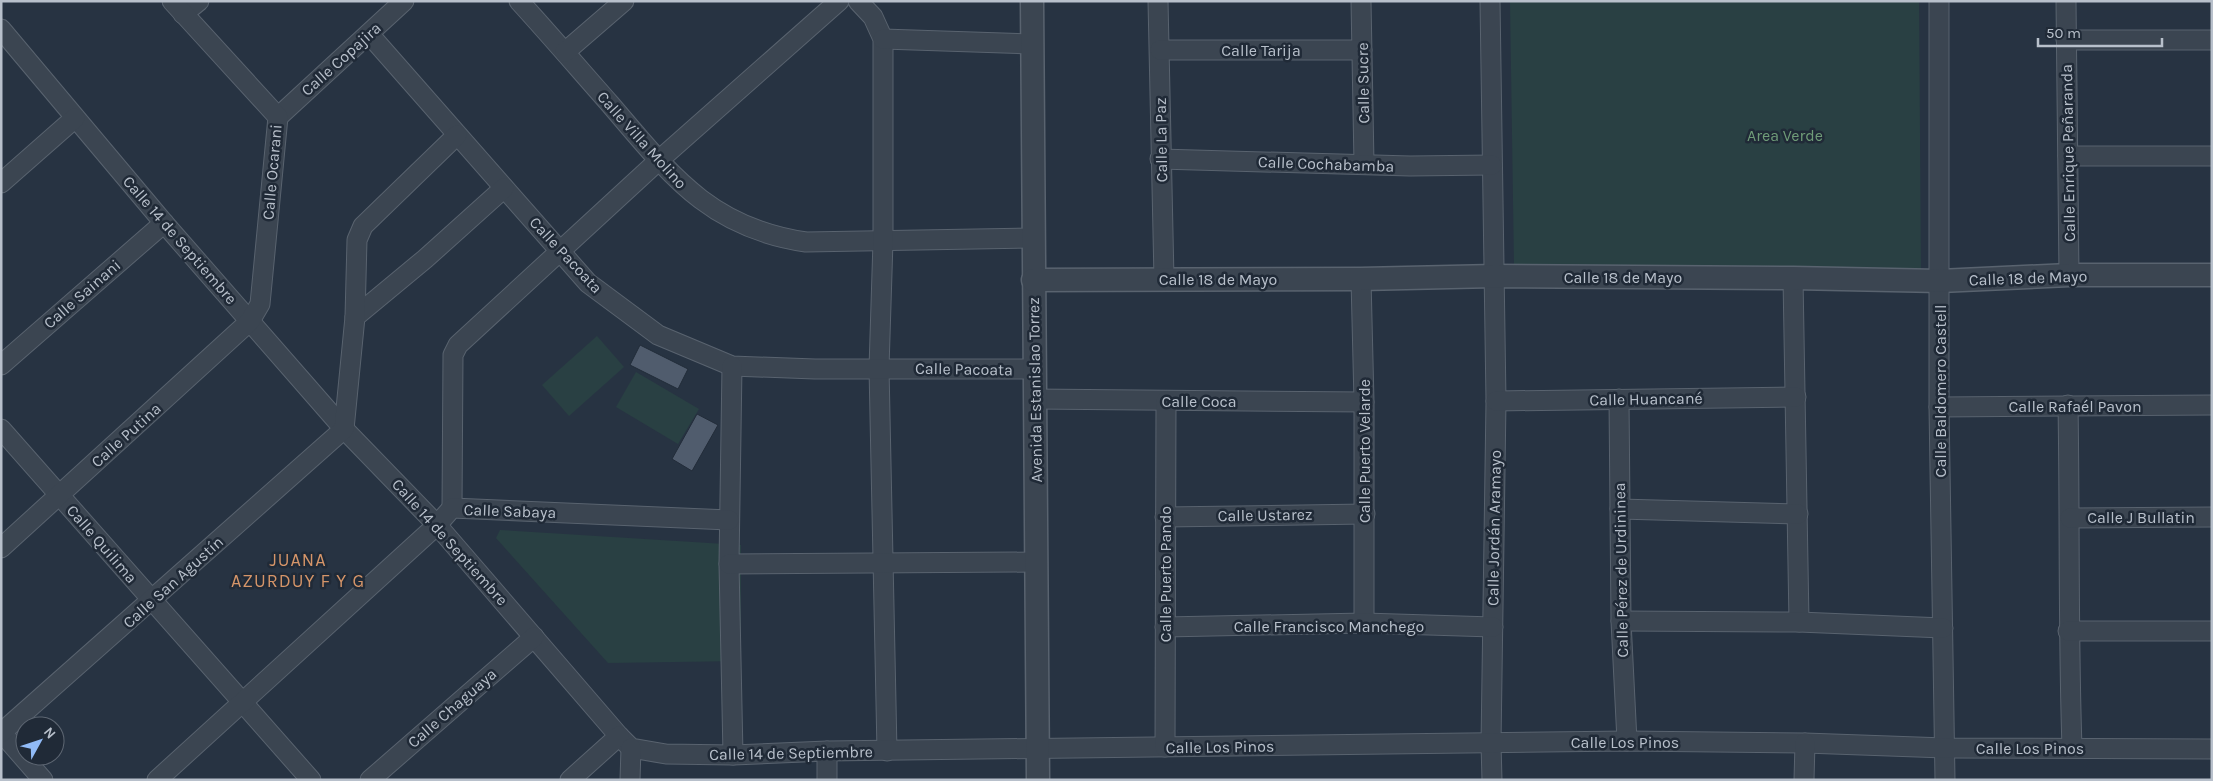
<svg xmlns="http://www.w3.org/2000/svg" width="2213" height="781" viewBox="0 0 2213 781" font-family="Karla,sans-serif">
	<rect width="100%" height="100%" fill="#273342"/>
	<!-- green -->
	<g fill="#294043">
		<polygon points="1510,1 1919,1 1921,271 1514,265"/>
		<polygon points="597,336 624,367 569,416 542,385"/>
		<polygon points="636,372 699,409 678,444 616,407"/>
		<polygon points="500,530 741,545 741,661 608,663 496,538"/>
	</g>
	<!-- building -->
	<g fill="#505c6d" stroke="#222c39">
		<polygon points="640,345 688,369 678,389 630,365"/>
		<polygon points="697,414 718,425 692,471 672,459"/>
	</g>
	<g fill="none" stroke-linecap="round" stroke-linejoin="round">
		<defs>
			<g id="minor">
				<path d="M519,1C550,35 580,70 610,104C670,174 709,228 806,242L1033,238"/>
				<polyline points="858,1 873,17 883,39 883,241 879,368 887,751"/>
				<polyline points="1158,1 1164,279"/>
				<polyline points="1361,1 1364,164"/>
				<polyline points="1490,1 1496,401 1491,744 1492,780"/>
				<polyline points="1939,1 1939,407 1945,780"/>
				<polyline points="2066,1 2069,275"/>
				<polyline points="183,14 199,1"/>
				<polyline points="1,29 164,223 344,429 437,525 619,736 631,748 666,754 733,755 827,751 1627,741 1805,743 1945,748 2212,749"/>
				<polyline points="369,34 588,283 658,335 732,366 815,369 1035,369"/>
				<polyline points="883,39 1032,44"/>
				<polyline points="2066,40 2212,40"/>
				<polyline points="1160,50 1362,50"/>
				<polyline points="565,52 624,1"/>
				<polyline points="278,117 404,1"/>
				<polyline points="2068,156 2212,156"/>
				<polyline points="1160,159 1410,166 1492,165"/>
				<polyline points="1,183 75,118"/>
				<polyline points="1793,278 1799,622"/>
				<polyline points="1361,279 1364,402 1364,623"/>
				<polyline points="355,317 425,259 504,188"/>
				<polyline points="1,365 164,223"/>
				<polyline points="732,366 729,564 733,755"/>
				<polyline points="1034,399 1364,402"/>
				<polyline points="1619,399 1621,621 1627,741"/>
				<polyline points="1496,401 1796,397"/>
				<path d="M2068,405C2070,519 2068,633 2072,747"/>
				<polyline points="1939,407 2212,405"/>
				<polyline points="1,429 311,780"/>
				<polyline points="452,508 453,355 458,345 658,161 839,1"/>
				<polyline points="1620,509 1798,514"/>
				<polyline points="1165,517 1365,514"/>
				<polyline points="2070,518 2212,517"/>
				<polyline points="1,548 250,321 260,304 278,117 172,1"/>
				<polyline points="729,564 1037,562"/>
				<polyline points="1621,621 1799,622 1943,628"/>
				<polyline points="1165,627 1364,623 1493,627"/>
				<polyline points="2068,631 2212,631"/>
				<polyline points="1,732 43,780"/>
				<polyline points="1,733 344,429 355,317 357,240 363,226 457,135"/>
				<polyline points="1165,747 1166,401"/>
				<polyline points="827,751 827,780"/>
				<polyline points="157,780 437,525 452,508 729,520"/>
				<polyline points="370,780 534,637"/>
				<polyline points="570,780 619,736"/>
				<polyline points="630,780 631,748"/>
				<polyline points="1804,780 1805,743"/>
			</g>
			<g id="tertiary">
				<polyline points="1032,1 1038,780"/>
				<polyline points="1033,280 1361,279 1495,276 1793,278 1940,281 2069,275 2212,275"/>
			</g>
		</defs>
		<!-- minor casing -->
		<use href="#minor" stroke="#59636f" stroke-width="21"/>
		<!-- tertiary casing -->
		<use href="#tertiary" stroke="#59636f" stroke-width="25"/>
		<!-- minor -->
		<use href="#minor" stroke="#3b4551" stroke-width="19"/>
		<!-- tertiary -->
		<use href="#tertiary" stroke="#3b4551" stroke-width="22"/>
	</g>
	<g text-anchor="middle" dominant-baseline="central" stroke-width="5" stroke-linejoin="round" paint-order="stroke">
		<!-- street labels -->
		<g font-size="16" fill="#b8c0cb" stroke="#202a37">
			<text x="1261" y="50">Calle Tarija</text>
			<text transform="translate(341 59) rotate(-42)">Calle Copajira</text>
			<text transform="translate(1363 83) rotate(-91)">Calle Sucre</text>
			<text transform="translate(642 140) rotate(48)">Calle Villa Molino</text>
			<text transform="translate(1161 140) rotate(-91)">Calle La Paz</text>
			<text transform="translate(2068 153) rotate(-91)">Calle Enrique Peñaranda</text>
			<text transform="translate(1326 164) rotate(2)">Calle Cochabamba</text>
			<text transform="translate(272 172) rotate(-85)">Calle Ocarani</text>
			<text transform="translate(180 240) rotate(49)">Calle 14 de Septiembre</text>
			<text transform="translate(566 255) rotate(47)">Calle Pacoata</text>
			<text x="1623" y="277">Calle 18 de Mayo</text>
			<text transform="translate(2028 278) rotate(-2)">Calle 18 de Mayo</text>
			<text x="1218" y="279">Calle 18 de Mayo</text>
			<text transform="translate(82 294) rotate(-41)">Calle Sainani</text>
			<text transform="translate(964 369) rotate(1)">Calle Pacoata</text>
			<text transform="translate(1035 390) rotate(-91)">Avenida Estanislao Torrez</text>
			<text transform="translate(1940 391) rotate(-90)">Calle Baldomero Castell</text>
			<text transform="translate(1646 399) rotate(-1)">Calle Huancané</text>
			<text x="1199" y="401">Calle Coca</text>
			<text x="2075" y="406">Calle Rafaél Pavon</text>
			<text transform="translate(126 435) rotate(-42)">Calle Putina</text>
			<text transform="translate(1364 451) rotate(-90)">Calle Puerto Velarde</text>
			<text transform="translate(510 511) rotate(2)">Calle Sabaya</text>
			<text transform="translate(1265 515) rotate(-1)">Calle Ustarez</text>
			<text x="2141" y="517">Calle J Bullatin</text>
			<text transform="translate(1494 528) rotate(-89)">Calle Jordán Aramayo</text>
			<text transform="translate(450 542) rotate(48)">Calle 14 de Septiembre</text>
			<text transform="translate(102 544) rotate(49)">Calle Quilima</text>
			<text transform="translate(1621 570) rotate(-91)">Calle Pérez de Urdininea</text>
			<text transform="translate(1165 574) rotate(-90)">Calle Puerto Pando</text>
			<text transform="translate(173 582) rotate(-42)">Calle San Agustín</text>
			<text x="1329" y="626">Calle Francisco Manchego</text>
			<text transform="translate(452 708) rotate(-41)">Calle Chaguaya</text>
			<text x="1625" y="742">Calle Los Pinos</text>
			<text transform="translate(1220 747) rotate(-1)">Calle Los Pinos</text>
			<text x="2030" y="748">Calle Los Pinos</text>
			<text transform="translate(791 753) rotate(-1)">Calle 14 de Septiembre</text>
		</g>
		<!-- park labels -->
		<g font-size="16" fill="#6f9c78" stroke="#202a37">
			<text x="1785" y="135">Area Verde</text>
		</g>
		<!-- neighbourhood labels -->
		<g font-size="18" letter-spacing="1" fill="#d59569" stroke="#202a37">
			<text x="298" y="560">JUANA<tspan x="298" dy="21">AZURDUY F Y G</tspan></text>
		</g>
	</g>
	<!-- border -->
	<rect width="2213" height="781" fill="none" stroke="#b8c0cb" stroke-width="5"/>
	<!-- north arrow -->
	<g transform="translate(40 741) rotate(50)"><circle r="24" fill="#202a37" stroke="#5d6672"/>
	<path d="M0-4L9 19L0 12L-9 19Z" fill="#91bbf7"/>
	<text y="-8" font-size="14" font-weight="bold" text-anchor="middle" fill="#b8c0cb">N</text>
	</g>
	<!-- scale -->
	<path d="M2038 38v8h124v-8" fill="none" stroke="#b8c0cb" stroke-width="2.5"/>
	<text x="2046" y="38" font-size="15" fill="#b8c0cb" stroke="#202a37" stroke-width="4" paint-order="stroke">50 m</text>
</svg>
